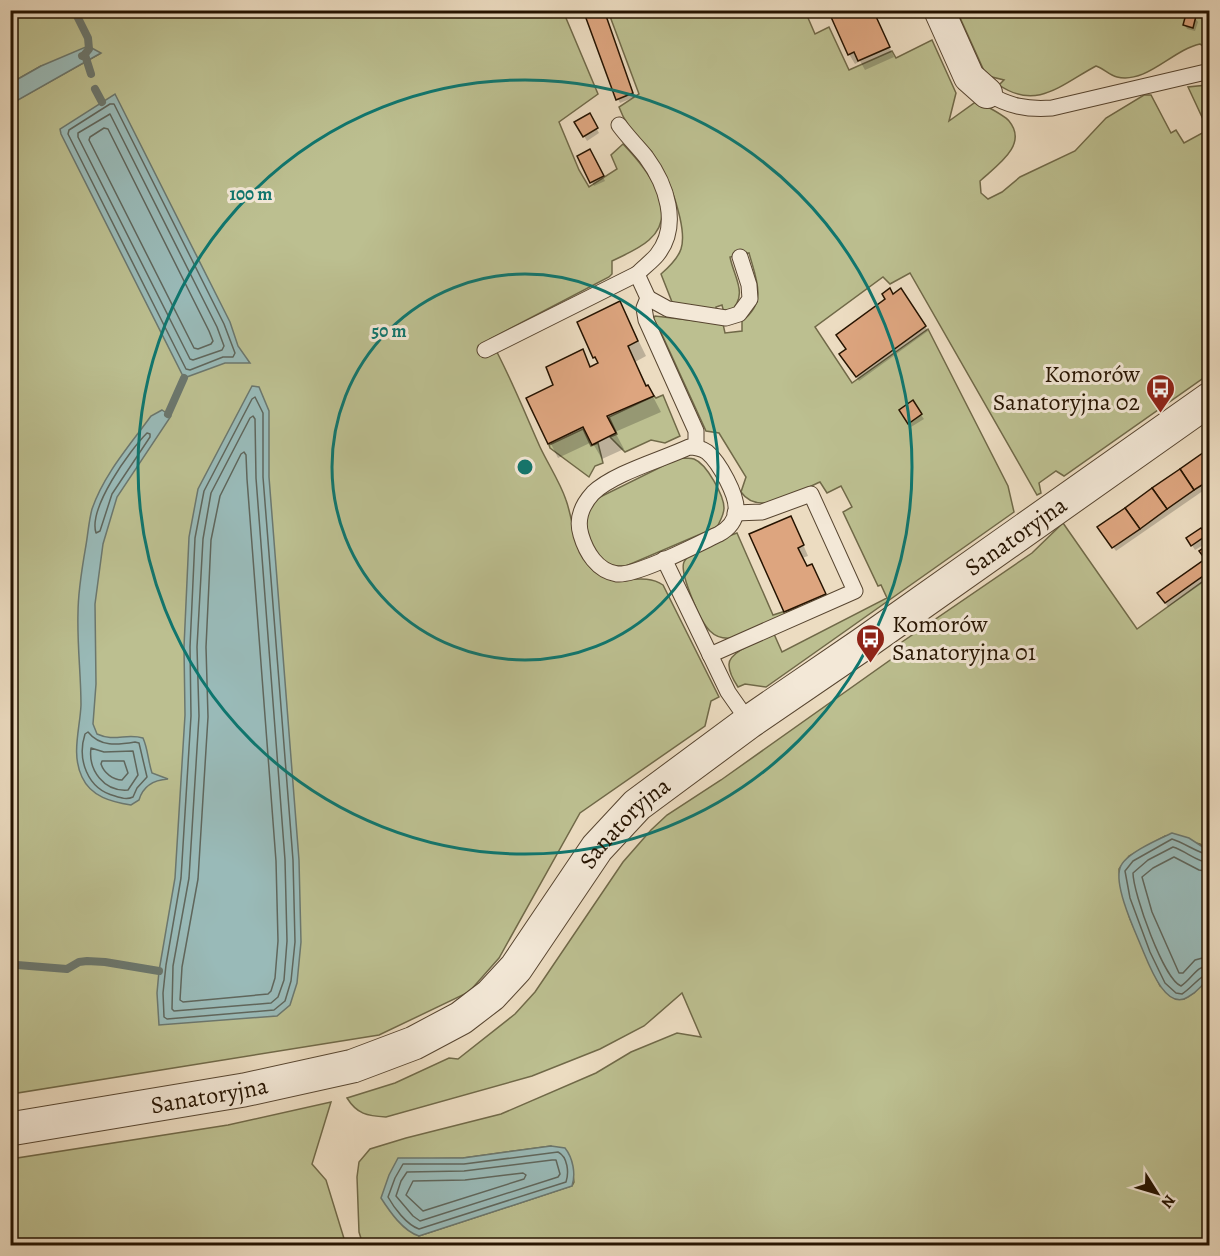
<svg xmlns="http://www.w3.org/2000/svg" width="1220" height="1256" viewBox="0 0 1220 1256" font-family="Alegreya,serif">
	<rect width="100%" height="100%" fill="#ecdcc1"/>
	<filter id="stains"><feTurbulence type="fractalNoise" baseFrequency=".00333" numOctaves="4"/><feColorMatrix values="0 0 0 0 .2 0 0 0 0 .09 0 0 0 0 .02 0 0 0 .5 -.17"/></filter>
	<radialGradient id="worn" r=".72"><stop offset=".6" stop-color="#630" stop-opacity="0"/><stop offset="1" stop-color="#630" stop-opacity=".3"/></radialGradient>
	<!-- green -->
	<g fill="#bcbf90" stroke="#706948" stroke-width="1.5" fill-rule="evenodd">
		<path d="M11,11H563L598,94L559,122L579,170L589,187L617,169L611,155L623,144C645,167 682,211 649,240C639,249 624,255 612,261V274L609,277L490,339C509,373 524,411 540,447C548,464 560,482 566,500C575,525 573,556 598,574C617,588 642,571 663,585L719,697L711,701L705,726L580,813L499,958L469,992L379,1035L11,1094L10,104L101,53L41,66L11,83Z"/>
		<path d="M608,11H805L815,34L829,27L849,70L892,51L896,58L932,40L956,93L949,121L977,101C985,106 1003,114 1009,121C1029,145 996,166 980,181L981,193L988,199L1002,192L1020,177L1075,151L1106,118L1144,95H1151L1171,133L1176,130L1184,143L1208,130L1188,87L1207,85V81L1209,80V374L1064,476L1056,471L1039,483L1041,493L1037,495L910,273L890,284L883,277L815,327L852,383L928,329L1008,486L1014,512L766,687L745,684L738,687C734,681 729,673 729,665C728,651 763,640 774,634L782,652L887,598L881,585L878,586L843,512L852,507L841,486L827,493L820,482C798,491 759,518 741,492L746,477L719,433L706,431L659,328L653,319L655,316L723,324L725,333L742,331V321C768,302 756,279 749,253L730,257C734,278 749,294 730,312L724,313L722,305L716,307L717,313L674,307L661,274C683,255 686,245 680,218C674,192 666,173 651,151C637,134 627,129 619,107L639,94Z"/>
		<path d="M957,11H1209V56H1206L1205,47L1200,44C1172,50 1147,84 1117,77C1109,75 1103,68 1096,66C1062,84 1037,111 999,85L1004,80L988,76L985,73Z"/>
		<polygon points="663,395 680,436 665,443 651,440 625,452 610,437 617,434 609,417 654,396 656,398"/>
		<polygon points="583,429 591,446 598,443 603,463 595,466 589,477 550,448 549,445"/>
		<path d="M679,458C684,458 690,458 694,459C707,464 724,496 724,508C724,515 720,521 717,527L626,566C620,566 614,567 608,564C593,556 581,529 587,514C589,508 594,503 598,498Z"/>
		<path d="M1063,523L1137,629L1209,577V851L1200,844L1165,836L1129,856L1119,869L1121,889L1130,919L1160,986L1184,999L1194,993L1209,974L1210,1241L1204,1245H363L359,1232L357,1177L359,1162L370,1149L406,1138L501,1114L596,1073L631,1052L677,1033L701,1037L682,993L644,1026L600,1049L532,1076L386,1117C367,1116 357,1114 347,1098L395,1083L449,1058L458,1059L515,1014L535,992L623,862L651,830L667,815L721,780L893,658L902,642L1032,553ZM551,1146L571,1160L574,1182L572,1186L419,1236L422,1159L463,1158Z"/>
		<path d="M737,533L773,615L798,607L799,609L732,638C724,639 716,637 710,631C701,623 679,573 684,562C691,548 722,539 737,533Z"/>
		<polygon points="331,1102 312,1164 326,1180 346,1245 11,1245 11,1159 228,1125"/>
	</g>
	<!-- water -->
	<g fill="#99bab8" stroke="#6b776e" stroke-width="1.5">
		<polygon points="88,46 101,53 11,104 11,83 41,66"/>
		<polygon points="115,94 230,322 238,346 250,363 225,363 184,378 61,134 60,129"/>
		<polygon points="252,386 259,387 269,411 269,477 299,860 301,942 297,983 290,1005 277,1016 159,1025 157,993 159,971 175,878 185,715 184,647 189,537 198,489"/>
		<path d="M162,410L171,416L117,497L103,544L95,604L96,684L93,724L97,734C114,742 127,733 143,738C148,749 148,761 152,773L168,779C153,780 143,786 139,800L131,805C112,802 91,797 82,777C71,754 80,729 81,705C81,675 77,644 78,613C78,590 82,568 86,545C88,533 89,520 92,509C104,474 130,445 151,416Z"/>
		<path d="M1172,833L1189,838L1209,851V974C1205,984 1198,991 1188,997C1165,1012 1148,962 1141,946C1134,929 1114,886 1120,868C1124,854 1159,839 1172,833Z"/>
		<path d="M551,1146L565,1148C573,1158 576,1174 572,1186L419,1236C403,1231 390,1212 381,1198L389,1175L398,1158H463Z"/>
	</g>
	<!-- shadow -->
	<g fill="#0003">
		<polygon points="603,10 635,97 620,103 618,99"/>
		<polygon points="1195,18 1198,22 1195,31 1187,29 1185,25"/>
		<polygon points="877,20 894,57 865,70 860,61 855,64 849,54"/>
		<polygon points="589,115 599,133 587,141 576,122"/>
		<polygon points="592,155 605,181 594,186 579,156"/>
		<polygon points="620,303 646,356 635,362 661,412 615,432 624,449 602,459 592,442 558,458 528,398 555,385 582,351 592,368 598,364 579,322"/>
		<polygon points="925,326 928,331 859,381 844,359"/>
		<polygon points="903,415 921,415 924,419 911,427"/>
		<polygon points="1210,450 1210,486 1116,551 1099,527"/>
		<polygon points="796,528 808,556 802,558 807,568 817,576 830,605 791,621 751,535"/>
		<polygon points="1201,530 1207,540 1210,538 1210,541 1195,550 1188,539"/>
		<polygon points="1210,550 1210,578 1168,607 1161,598 1207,560"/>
	</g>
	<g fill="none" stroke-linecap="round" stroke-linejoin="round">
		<!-- shore -->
		<g stroke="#5f665c" stroke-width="1.5">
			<polygon points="110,104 114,104 224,324 235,353 233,357 223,357 190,370 186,369 68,134 69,130"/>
			<polygon points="110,114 217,327 224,346 222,350 193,360 190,359 78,137 78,133"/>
			<polygon points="104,128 108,129 209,331 213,341 211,344 198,349 194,348 89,140 90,137"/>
			<polygon points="255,397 263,413 263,477 293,860 295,942 291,981 285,1001 274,1010 167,1019 164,1017 163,993 166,965 181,878 191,716 190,647 195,538 204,491 252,399"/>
			<polygon points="253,416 255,419 256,478 285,860 287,941 284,980 278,997 271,1003 174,1011 172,1009 173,966 189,878 199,716 197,647 203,539 211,493 250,418"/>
			<path d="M147,433L150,434V437L112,494L100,531L96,533C88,508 130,450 147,433Z"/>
			<polygon points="244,452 246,455 247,479 276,861 278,941 275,978 271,991 268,994 183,1002 180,1000 182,967 198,879 208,717 206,647 211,540 220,496 241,454"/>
			<path d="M88,732C100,747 117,745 135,742L139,743L147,777L137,788L133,797C127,800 121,798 115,796C87,789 77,759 85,734Z"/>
			<path d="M91,748L104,752L133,751L138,775L128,790C104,792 88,770 91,748Z"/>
			<path d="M102,761H124L128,773L122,780C113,780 104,773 101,764Z"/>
			<path d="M1210,855C1199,854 1185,843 1172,839L1133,861L1125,871L1130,898L1150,952L1165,983L1176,993L1182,994C1192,988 1201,974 1210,973"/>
			<path d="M1210,863C1197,862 1186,851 1173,847L1148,860L1133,873C1133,893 1164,980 1181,986C1192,979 1196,966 1210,965"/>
			<polyline points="1210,872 1199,870 1174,857 1153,868 1142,877 1152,912 1179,973 1183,973 1195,960 1210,956"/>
			<path d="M558,1152C568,1157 569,1173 566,1182L419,1229C407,1225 394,1208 388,1197L395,1178L403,1164H464Z"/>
			<polygon points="552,1160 556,1160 560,1174 558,1177 420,1221 413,1216 396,1196 401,1181 407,1172 464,1171"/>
			<polygon points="523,1173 526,1175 524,1179 423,1211 406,1195 413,1181 465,1180"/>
		</g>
		<!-- stream -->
		<g stroke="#6b776e" stroke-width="8">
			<polyline points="74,10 88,38 89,49 85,54"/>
			<polyline points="82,56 85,55 91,74"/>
			<polyline points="95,89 102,102"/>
			<polyline points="168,414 184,378"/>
			<polyline points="10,969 17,965 67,969 79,962 87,961 105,962 159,971"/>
			<polyline points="10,985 13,994 10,1032"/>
		</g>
	</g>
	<!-- building -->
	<g fill="#dda57f" stroke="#251300" stroke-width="1.5">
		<polygon points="583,10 604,10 633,93 616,100"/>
		<polygon points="831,10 873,10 890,47 858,61 854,52 848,55 831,17 833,15"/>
		<polygon points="1186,14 1196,16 1193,28 1183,25"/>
		<polygon points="590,113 598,128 583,137 574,122"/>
		<polygon points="590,149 604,176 590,183 577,156"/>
		<polygon points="890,288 893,294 901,288 926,326 856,377 839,354 846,349 836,335 885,299 882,294"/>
		<polygon points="620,301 638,341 628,346 646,386 648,385 654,396 607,416 616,433 592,445 583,427 548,444 526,398 553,385 546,367 583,349 590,367 598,363 595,357 593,358 577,322"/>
		<polygon points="913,400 922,414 908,424 899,410"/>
		<polygon points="1207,450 1210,454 1210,480 1194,490 1180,469"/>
		<polygon points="1180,469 1194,490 1167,509 1152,488"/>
		<polygon points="1152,488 1167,509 1140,529 1125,508"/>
		<polygon points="1125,508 1140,529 1112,548 1097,527"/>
		<polygon points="791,516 804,545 798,548 807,566 812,564 826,594 784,612 749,534"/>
		<polygon points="1201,528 1207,535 1191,546 1186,538"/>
		<polygon points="1208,545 1210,547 1210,571 1165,603 1157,593 1205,559 1199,551"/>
	</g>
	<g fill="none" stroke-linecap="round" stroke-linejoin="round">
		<defs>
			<g id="service">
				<path d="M987,93C1008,106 1027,110 1052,108L1210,71"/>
				<path d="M619,125C627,136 637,146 646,157C666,184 681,225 657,255C652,261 644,267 637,274"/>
				<polyline points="648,298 668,309 726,318 739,314 750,299 749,285 740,257"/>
				<polyline points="485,350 637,274 648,298 644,308 646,320 696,431 696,447"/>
				<path d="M689,447C696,447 701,448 707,452C719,462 738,496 736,511C735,522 728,529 719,534C698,544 637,576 617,574C597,571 586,552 581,535C576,519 582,505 593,493C614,473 661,460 689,447Z"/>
				<polyline points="664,559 728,692 749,722"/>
				<polyline points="710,655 855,591 811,494 762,512 735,513"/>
			</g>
			<polyline id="minor" points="939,10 969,77 987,93"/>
			<g id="tertiary">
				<path id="s1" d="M10,1129L244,1090L353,1066L414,1043L461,1018L491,995L516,968L597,848L637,805L749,722L863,644L1210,399"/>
			</g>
		</defs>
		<!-- service casing -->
		<use href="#service" stroke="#574530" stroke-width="17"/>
		<!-- minor casing -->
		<use href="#minor" stroke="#574530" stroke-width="32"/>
		<!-- tertiary casing -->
		<use href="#tertiary" stroke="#574530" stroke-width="35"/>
		<!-- service -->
		<use href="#service" stroke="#f3e8d7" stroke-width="15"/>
		<!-- minor -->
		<use href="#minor" stroke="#f3e8d7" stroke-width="30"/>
		<!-- tertiary -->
		<use href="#tertiary" stroke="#f3e8d7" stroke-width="33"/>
	</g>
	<!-- distance rings -->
	<g fill="none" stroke="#0f766e" stroke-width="3">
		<circle cx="525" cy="467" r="193"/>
		<circle cx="525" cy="467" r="387"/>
	</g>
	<!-- icons -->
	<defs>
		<symbol id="bus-pin" viewBox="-11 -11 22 30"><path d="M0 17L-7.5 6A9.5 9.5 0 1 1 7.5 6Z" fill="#8f2418" stroke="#f3e8d7"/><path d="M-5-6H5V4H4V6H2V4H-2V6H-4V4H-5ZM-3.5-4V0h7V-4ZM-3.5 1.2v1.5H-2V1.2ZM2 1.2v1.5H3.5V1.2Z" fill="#fff"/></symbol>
	</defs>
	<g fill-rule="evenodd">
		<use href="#bus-pin" x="1144" y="372" width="33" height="45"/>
		<use href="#bus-pin" x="854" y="622" width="33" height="45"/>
	</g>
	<g text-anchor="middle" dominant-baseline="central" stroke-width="6" stroke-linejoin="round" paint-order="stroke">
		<!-- poi labels -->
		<g font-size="24" fill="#251300" stroke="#f3e8d7" text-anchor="end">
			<text x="1140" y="374">Komorów<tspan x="1140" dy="28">Sanatoryjna 02</tspan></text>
			<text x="892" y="624" text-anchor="start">Komorów<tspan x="892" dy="28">Sanatoryjna 01</tspan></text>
		</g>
		<!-- street labels -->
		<g font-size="24" fill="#251300" stroke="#f3e8d7">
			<text stroke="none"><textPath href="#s1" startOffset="1210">Sanatoryjna</textPath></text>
			<text stroke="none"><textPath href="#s1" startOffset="724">Sanatoryjna</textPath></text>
			<text stroke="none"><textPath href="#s1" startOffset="202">Sanatoryjna</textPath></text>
		</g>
	</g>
	<circle cx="525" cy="467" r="9" fill="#0f766e" stroke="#f3e8d7" stroke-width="3"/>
	<g font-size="18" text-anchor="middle" font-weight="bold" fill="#0f766e" stroke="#f3e8d7" stroke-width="6" stroke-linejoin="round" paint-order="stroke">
		<text x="251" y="200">100 m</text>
		<text x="389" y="337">50 m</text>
	</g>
	<!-- margin -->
	<rect width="1220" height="1256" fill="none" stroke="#ecdcc1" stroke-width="36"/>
	<rect x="12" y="12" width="1196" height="1232" fill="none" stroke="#251300" stroke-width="3"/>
	<rect x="18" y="18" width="1184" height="1220" fill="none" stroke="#251300" stroke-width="1.5"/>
	<!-- north arrow -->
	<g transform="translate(1157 1193) rotate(127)" stroke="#f3e8d7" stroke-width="4.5" paint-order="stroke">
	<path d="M0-4.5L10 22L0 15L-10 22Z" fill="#251300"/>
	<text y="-9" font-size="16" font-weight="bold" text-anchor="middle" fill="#251300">N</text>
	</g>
	<rect width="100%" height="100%" filter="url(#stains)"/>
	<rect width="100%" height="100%" fill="url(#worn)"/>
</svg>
